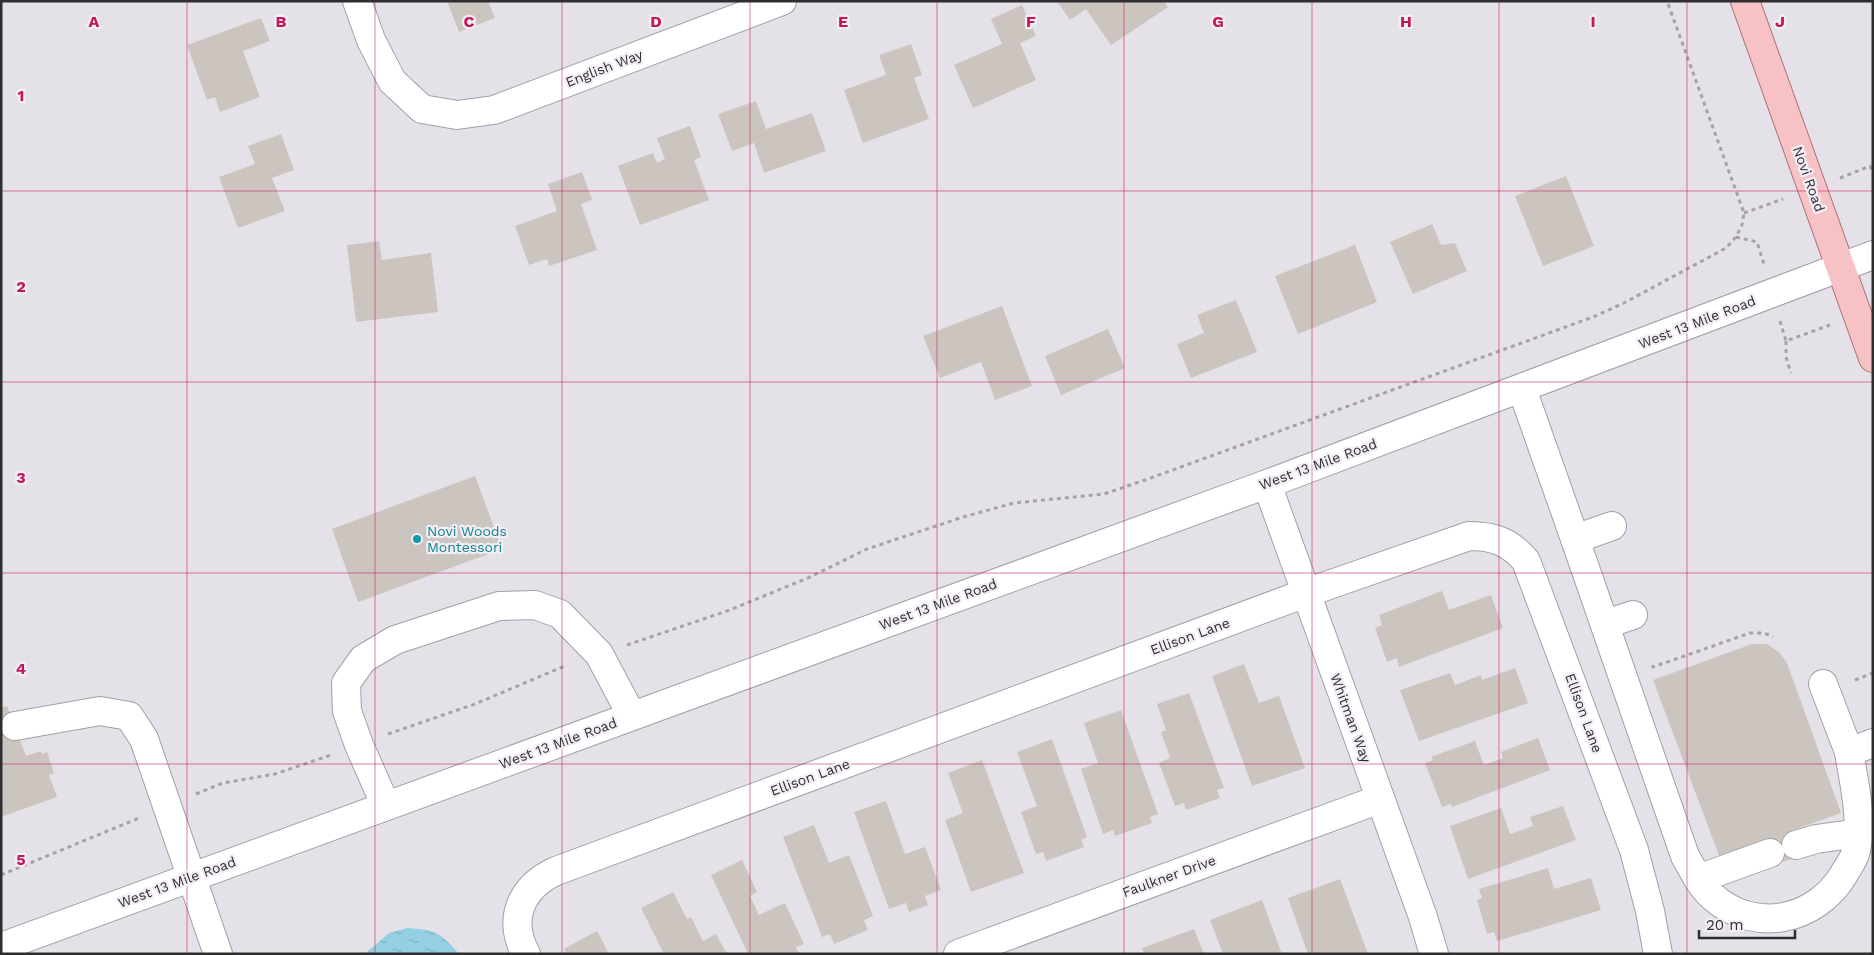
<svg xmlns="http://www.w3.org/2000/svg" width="1874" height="955" viewBox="0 0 1874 955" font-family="'Work Sans',sans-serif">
	<defs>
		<pattern id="water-ripples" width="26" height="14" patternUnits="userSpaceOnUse" patternTransform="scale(1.25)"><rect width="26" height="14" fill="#94cfe3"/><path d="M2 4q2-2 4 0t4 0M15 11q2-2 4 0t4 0" fill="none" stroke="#80b2c3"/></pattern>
	</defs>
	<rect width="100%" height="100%" fill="#e5e1e9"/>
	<!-- water -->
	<path fill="url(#water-ripples)" d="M407,928C436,930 440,932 459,954H365L389,933Z"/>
	<!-- building -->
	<g fill="#ccc5bf">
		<polygon points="447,1 488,1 495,18 459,32"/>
		<polygon points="1057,1 1164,1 1168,7 1111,45 1086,9 1070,20"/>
		<polygon points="1022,5 1036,36 1020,43 1036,80 973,108 954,65 1002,44 991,19"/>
		<polygon points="261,18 270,41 243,51 260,97 220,112 215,97 207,100 187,45"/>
		<polygon points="911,44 922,75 914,78 929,119 863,143 844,90 886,75 879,55"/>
		<polygon points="756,101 766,129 812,113 826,151 764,173 754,143 732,151 718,114"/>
		<polygon points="690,126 701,157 694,160 709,200 640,225 618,166 653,153 657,163 665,159 657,138"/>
		<polygon points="281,134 294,170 272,178 285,211 238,228 219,177 255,164 248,146"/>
		<polygon points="582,172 592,200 581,204 597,250 549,266 547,259 529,265 515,226 557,211 548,184"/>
		<polygon points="1566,176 1594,246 1543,266 1515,196"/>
		<polygon points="1432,224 1441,245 1455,243 1467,271 1413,294 1390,242"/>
		<polygon points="379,241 382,260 431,253 438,312 356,322 347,245"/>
		<polygon points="1355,245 1377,302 1298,334 1275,276"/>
		<polygon points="1236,300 1257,352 1191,378 1177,344 1204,333 1197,315"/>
		<polygon points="1002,306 1032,386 995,400 981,362 940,378 923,336"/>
		<polygon points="1108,329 1125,368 1061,395 1045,356"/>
		<polygon points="475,476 502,549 358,602 332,529"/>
		<polygon points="1442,591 1449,610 1491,595 1503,628 1399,667 1397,658 1387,662 1375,628 1382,625 1379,615"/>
		<polygon points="1752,644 1767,644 1780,653 1787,663 1841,813 1791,831 1800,856 1774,865 1720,858 1653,680"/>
		<polygon points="1244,664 1259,703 1279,696 1305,768 1252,786 1212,676"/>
		<polygon points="1515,668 1528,703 1419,741 1400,690 1450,673 1455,685 1481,675 1482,680"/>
		<polygon points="1189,693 1224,788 1217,790 1220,798 1186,810 1184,803 1175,806 1159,763 1170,758 1161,732 1166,730 1157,704"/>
		<polygon points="7,706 26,756 41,751 42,754 47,752 54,773 49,775 57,797 1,817 1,708"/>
		<polygon points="1121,710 1158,814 1150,817 1152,823 1115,836 1113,830 1103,834 1081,769 1098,763 1084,723"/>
		<polygon points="1538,738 1550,770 1452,807 1451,804 1442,807 1425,763 1433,760 1431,757 1475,741 1484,765 1503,758 1501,752"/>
		<polygon points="1052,739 1087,837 1081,840 1084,847 1046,861 1043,852 1036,854 1021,812 1037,806 1017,752"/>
		<polygon points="982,760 1024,873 971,892 945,820 963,813 948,773"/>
		<polygon points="886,801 905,854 925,847 941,890 925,896 928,905 909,912 906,903 889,909 854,812"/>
		<polygon points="1563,806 1576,840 1468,879 1450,826 1501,808 1510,834 1533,826 1530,817"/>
		<polygon points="814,825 829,863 849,855 873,916 864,920 868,930 834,944 830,934 822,937 783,837"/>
		<polygon points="742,860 757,892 750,896 759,915 785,903 804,944 796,947 799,954 748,954 711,875"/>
		<polygon points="1548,868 1554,889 1591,878 1601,910 1497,941 1494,932 1487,934 1477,900 1482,898 1479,889"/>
		<polygon points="1340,879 1368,954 1308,954 1288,898"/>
		<polygon points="673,892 687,919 691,917 703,941 716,934 727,954 664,954 641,908"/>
		<polygon points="1262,900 1282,954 1223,954 1210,920"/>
		<polygon points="1194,929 1204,954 1144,954 1142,948"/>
		<polygon points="597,931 609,954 567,954 564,949"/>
	</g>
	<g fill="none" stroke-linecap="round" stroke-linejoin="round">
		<defs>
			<g id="minor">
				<polyline points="357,1 371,40 392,81 422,109 457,115 494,110 782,1"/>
				<polyline points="1522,389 1575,539"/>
				<polyline points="1267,484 1423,917 1434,954"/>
				<path d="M1612,526L1575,539L1685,856C1693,870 1701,887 1713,897C1755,934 1816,921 1844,874C1847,868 1853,861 1855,854C1864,822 1854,784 1849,752"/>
				<polyline points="1606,624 1633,615"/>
				<polyline points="1823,684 1849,752 1873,743"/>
				<polyline points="15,726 100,711 129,716 144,739 218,954"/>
				<polyline points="386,806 359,745 347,711 346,683 363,659 395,640 499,606 535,605 560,614 599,654 632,716"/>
				<polyline points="1796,845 1816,839 1859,833"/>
				<polyline points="1698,879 1770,853"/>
				<polyline points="1,947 1267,484 1873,255"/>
				<path d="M526,954C507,919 521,887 556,871L1306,593L1469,536C1494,536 1510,542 1526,561L1634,850L1650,911L1658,954"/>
				<polyline points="958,954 1380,799"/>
			</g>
			<polyline id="major" points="1745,1 1873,358"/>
		</defs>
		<!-- minor casing -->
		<use href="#minor" stroke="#a39fa7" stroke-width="30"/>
		<!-- major casing -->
		<use href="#major" stroke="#ad7378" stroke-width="30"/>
		<!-- path -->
		<g stroke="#a6a2a8" stroke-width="3" stroke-dasharray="4 4" stroke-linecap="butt">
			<polyline points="1840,178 1870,166 1873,173"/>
			<polyline points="1744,213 1783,199"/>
			<polyline points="1736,237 1757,242 1764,264"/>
			<polyline points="1780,321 1786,341 1830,325"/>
			<polyline points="1786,341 1786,357 1791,373"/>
			<polyline points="627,645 727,611 808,578 867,549 963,517 1014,503 1104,494 1145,480 1593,317 1624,303 1726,248 1736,237 1742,225 1744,213 1667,1"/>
			<polyline points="1653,665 1653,667 1750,633 1764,633 1773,637"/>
			<polyline points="1855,680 1873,673"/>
			<polyline points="388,734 475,704 567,665"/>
			<polyline points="196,794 223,783 275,774 331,755"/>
			<polyline points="1,875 139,818"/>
		</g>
		<!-- minor -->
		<use href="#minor" stroke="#fff" stroke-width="28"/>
		<!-- major -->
		<use href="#major" stroke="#f7c2c5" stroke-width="28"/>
	</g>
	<!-- grid -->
	<path fill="none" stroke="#c2185b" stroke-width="1" stroke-opacity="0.55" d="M187,1V954M375,1V954M562,1V954M750,1V954M937,1V954M1124,1V954M1312,1V954M1499,1V954M1687,1V954M1,191H1873M1,382H1873M1,573H1873M1,764H1873"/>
	<!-- markers -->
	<circle fill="#0f9aa8" stroke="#f3eef6" stroke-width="2" cx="417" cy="539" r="5"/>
	<g text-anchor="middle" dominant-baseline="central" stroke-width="4.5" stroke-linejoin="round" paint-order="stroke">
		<!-- street labels -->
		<g font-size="14" fill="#2f2d30" stroke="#f3eef6">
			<text transform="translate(604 68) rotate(-21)">English Way</text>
			<text transform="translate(1809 179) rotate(70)">Novi Road</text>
			<text transform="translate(1697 322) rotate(-21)">West 13 Mile Road</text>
			<text transform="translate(1318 464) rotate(-20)">West 13 Mile Road</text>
			<text transform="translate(938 604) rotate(-20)">West 13 Mile Road</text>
			<text transform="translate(1190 636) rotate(-20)">Ellison Lane</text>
			<text transform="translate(1584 713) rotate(70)">Ellison Lane</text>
			<text transform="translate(1351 718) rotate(70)">Whitman Way</text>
			<text transform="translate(558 743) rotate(-20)">West 13 Mile Road</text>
			<text transform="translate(810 777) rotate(-20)">Ellison Lane</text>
			<text transform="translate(1169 876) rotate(-20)">Faulkner Drive</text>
			<text transform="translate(177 882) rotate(-20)">West 13 Mile Road</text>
		</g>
		<!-- culture labels -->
		<g font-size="14" fill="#0d838f" stroke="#f3eef6" text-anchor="start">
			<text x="427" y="531">Novi Woods<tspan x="427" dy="16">Montessori</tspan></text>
		</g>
	</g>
	<g font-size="16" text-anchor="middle" font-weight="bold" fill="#c2185b" stroke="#f3eef6" stroke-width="4.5" stroke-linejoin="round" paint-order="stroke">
		<text x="94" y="27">A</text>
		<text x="281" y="27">B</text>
		<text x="469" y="27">C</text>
		<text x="656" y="27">D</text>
		<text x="843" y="27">E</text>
		<text x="1031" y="27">F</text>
		<text x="1218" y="27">G</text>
		<text x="1406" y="27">H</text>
		<text x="1593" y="27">I</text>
		<text x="1780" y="27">J</text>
		<text x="21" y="101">1</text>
		<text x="21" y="292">2</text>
		<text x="21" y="483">3</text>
		<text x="21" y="674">4</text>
		<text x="21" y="865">5</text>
	</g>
	<!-- border -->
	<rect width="1874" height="955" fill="none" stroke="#2f2d30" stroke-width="5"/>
	<!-- scale -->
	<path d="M1699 930v8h96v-8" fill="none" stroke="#2f2d30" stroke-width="2.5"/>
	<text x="1706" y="930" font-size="15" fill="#2f2d30" stroke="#f3eef6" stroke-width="4" paint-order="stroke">20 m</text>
</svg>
